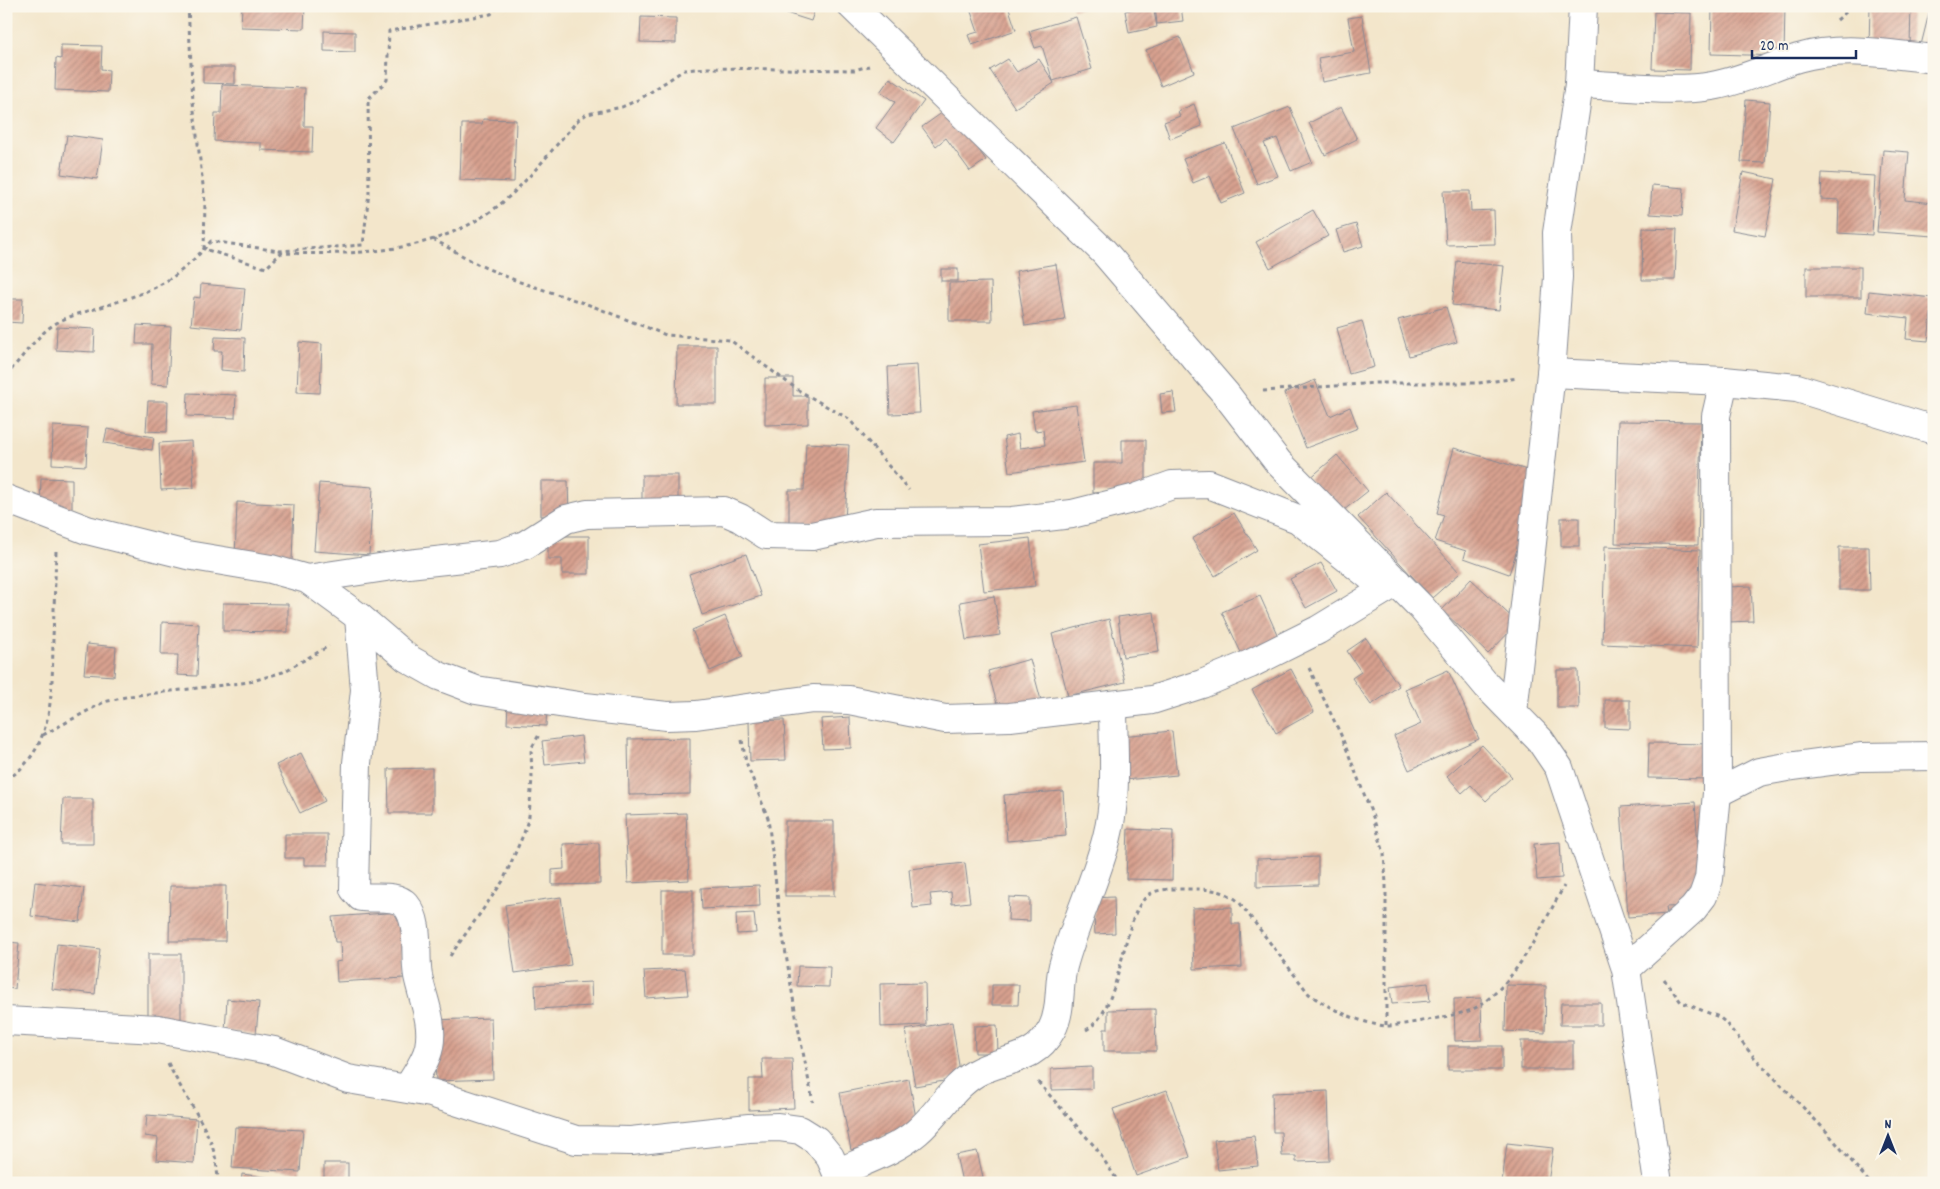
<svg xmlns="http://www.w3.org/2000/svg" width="1940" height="1189" viewBox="0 0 1940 1189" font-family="Dekko,sans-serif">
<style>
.building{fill:url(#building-hatch)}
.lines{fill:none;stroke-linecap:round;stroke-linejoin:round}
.minor-casing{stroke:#878a94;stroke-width:30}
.path{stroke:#878a94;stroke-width:3;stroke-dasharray:4 4;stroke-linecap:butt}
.minor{stroke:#fff;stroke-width:28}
</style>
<defs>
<pattern id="building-hatch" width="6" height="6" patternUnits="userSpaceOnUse" patternTransform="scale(1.25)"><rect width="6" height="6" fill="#d8a18f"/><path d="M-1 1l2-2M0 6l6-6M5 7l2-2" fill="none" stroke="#ae8478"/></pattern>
</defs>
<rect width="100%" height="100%" fill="#fbf7ec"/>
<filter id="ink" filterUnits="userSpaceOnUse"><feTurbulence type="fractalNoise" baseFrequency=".02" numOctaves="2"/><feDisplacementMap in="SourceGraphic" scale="10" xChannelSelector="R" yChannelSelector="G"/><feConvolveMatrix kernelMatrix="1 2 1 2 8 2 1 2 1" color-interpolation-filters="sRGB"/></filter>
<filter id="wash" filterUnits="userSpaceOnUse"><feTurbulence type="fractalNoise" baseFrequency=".0096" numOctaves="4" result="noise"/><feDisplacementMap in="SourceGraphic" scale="20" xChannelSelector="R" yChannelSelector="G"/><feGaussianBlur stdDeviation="1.12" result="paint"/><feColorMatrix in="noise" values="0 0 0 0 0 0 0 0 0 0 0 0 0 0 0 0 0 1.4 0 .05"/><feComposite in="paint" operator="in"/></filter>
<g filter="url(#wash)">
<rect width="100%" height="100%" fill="#f3e6cb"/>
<g id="blocks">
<g class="building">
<polygon points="242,6 305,6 304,29 241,27"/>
<polygon points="789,6 816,6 811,21 786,13"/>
<polygon points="969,6 1008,6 1016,30 972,45 968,35 978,32"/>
<polygon points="1072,6 1084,6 1084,7 1074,10"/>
<polygon points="1147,6 1153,6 1157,27 1129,33 1125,11"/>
<polygon points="1155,6 1181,6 1183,21 1157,24"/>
<polygon points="1712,6 1785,6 1784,56 1711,54"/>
<polygon points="1870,6 1911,6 1910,46 1869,46"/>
<polygon points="1654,12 1691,13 1690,70 1652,69"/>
<polygon points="1929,13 1934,14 1934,48 1921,45"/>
<polygon points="1362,16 1371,73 1322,82 1318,58 1354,52 1348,18"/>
<polygon points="641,17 676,18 676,43 640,42"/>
<polygon points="1076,17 1092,69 1053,81 1042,46 1035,48 1029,31"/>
<polygon points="324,31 355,32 355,52 324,51"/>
<polygon points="1180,37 1194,72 1161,86 1146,50"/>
<polygon points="61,45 102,46 101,69 109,70 108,92 55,90 56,58 61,59"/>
<polygon points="1008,59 1017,72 1039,59 1054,83 1015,108 990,70"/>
<polygon points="203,67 235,67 235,84 203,83"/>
<polygon points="890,78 924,101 894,142 876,128 895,102 880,92"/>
<polygon points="222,85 305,88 304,126 313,126 312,152 261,150 261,143 214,141 215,113 221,113"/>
<polygon points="1746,100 1770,102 1765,163 1741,162"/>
<polygon points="1194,104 1202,126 1170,139 1164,122 1180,116 1178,111"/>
<polygon points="1290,107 1312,162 1291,171 1277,138 1264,143 1278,176 1257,184 1234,129"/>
<polygon points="1341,107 1357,139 1325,155 1309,123"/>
<polygon points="946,110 960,124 986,160 970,171 946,138 936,146 922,127"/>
<polygon points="483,119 516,120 514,182 460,180 462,124 482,124"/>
<polygon points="67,135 103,140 97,179 61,174"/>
<polygon points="1225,143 1245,193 1221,203 1210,176 1193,183 1183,159"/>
<polygon points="1883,150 1909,152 1905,200 1934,203 1934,236 1877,232"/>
<polygon points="1743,172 1776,179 1765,236 1732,230"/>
<polygon points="1822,173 1875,176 1872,235 1838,233 1839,200 1821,199"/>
<polygon points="1652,185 1684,188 1682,216 1650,214"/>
<polygon points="1443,191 1470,191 1471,211 1494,210 1495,244 1446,245"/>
<polygon points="1313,210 1328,236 1270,268 1256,242"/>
<polygon points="1356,224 1363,246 1343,252 1336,230"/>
<polygon points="1643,228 1677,229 1675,280 1642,280"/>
<polygon points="1457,261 1504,266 1499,310 1452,305"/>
<polygon points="1056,264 1065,320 1025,326 1016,271"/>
<rect x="1806" y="267" width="55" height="30"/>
<rect x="941" y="269" width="17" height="12"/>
<polygon points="991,282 992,321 949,321 949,283"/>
<polygon points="201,284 245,288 241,330 191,325 194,297 200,298"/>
<polygon points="1869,291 1933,298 1928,341 1906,339 1908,318 1867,313"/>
<polygon points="6,299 23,299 22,323 6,322"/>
<polygon points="1446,307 1457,342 1409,356 1398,320"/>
<polygon points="1362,321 1374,367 1349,374 1337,328"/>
<polygon points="137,325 171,327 168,385 151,384 152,344 136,344"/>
<polygon points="57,327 95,329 94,352 56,350"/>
<polygon points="215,337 245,338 244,372 221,370 222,351 214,351"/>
<polygon points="299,342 322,344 320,393 297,392"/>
<polygon points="677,346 717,346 717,404 676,404"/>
<polygon points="917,365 920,413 890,414 888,367"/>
<polygon points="765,378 793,378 793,396 808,396 808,424 765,425"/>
<polygon points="1315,380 1330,416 1350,407 1358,428 1306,448 1284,393"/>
<polygon points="1173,392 1176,412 1162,413 1160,394"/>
<polygon points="188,393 236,395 235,418 187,416"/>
<polygon points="148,401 168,401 167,432 146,431"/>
<polygon points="1076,405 1084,462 1009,472 1004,437 1018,434 1020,448 1045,445 1043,430 1035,431 1032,411"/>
<polygon points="1618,421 1701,422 1698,545 1615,543"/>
<polygon points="53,426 88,428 86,466 52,464"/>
<polygon points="107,429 154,437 152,450 104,443"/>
<polygon points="1122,440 1146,440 1146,493 1093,493 1093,463 1122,463"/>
<polygon points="191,441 194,488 161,490 159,443"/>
<polygon points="806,443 849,445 845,522 789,523 789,490 804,490"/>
<polygon points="1454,448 1537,473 1520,541 1509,574 1464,558 1466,551 1435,541 1444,515 1437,513"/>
<polygon points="1337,455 1368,491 1339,514 1309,479"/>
<rect x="642" y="475" width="36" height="30"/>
<polygon points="41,478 72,479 72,508 40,507"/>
<polygon points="541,481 568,481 569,516 541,516"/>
<polygon points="319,483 373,487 369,555 314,551"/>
<polygon points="1386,492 1460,573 1432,598 1358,517"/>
<polygon points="237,502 294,505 292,561 235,559"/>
<polygon points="1234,513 1257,550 1215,576 1192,539"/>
<rect x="1561" y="518" width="18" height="28"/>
<polygon points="548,536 589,536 589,574 562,574 562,559 548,559"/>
<polygon points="1030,538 1035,586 984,591 978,544"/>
<polygon points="1605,546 1700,550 1697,648 1602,644"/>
<polygon points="1839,547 1869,547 1870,590 1839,590"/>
<polygon points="746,554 761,596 702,615 689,574"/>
<polygon points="1321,563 1337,591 1306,608 1290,579"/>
<polygon points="1471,579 1518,623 1488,654 1442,610"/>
<polygon points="1751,586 1753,621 1728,622 1727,587"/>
<polygon points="994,596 1000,635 966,640 960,602"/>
<polygon points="1260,596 1281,643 1244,659 1222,612"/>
<polygon points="223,603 288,604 288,632 223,631"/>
<polygon points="1154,612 1159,652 1123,657 1118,617"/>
<polygon points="725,616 743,657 710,671 692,630"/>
<polygon points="1109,619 1125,682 1068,696 1052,634"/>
<polygon points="162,622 199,624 197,676 177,675 178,655 161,655"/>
<polygon points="1366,638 1399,686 1371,705 1352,678 1361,672 1347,651"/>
<polygon points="87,644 116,647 114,676 84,674"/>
<polygon points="1030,659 1042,704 1000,715 988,671"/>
<polygon points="1291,669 1314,712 1276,733 1252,690"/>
<polygon points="1448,670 1479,739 1409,770 1394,736 1421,724 1405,689"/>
<polygon points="1557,670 1578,670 1579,708 1557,708"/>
<polygon points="1605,700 1630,700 1630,729 1605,728"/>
<polygon points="508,702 547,703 546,726 507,724"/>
<polygon points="850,717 851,748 823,749 821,719"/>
<polygon points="784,720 786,760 750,761 749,721"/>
<polygon points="1172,731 1177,775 1125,780 1121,736"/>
<polygon points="581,736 584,761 545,765 542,741"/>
<polygon points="690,738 690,794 629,795 628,739"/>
<polygon points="1649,743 1713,744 1713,779 1648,778"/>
<polygon points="1482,745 1512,777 1486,801 1471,785 1462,793 1447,776"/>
<polygon points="301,753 325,801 300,813 276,765"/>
<polygon points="432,768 432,813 389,813 388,769"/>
<polygon points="1063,791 1066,836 1007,841 1004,795"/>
<polygon points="63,799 93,799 93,844 61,844"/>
<polygon points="1695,802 1701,894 1687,906 1666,907 1667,914 1628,917 1621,807"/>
<polygon points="686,813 689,880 628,883 625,815"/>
<rect x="785" y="821" width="49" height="75"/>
<polygon points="1128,829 1173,831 1172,880 1126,879"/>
<polygon points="285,834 327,834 328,865 304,865 304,858 285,858"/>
<polygon points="1560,842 1562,878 1537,880 1534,844"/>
<polygon points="599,843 600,884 552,885 552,870 564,869 563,844"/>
<polygon points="1318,857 1318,885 1257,887 1257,859"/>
<polygon points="965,863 970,902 952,904 951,892 930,894 932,906 913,908 909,869"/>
<polygon points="35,882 84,888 80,922 31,916"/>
<polygon points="759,885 760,906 702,909 701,888"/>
<polygon points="170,886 226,886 225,941 169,941"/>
<rect x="662" y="890" width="31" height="65"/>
<polygon points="561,897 571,965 515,973 505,905"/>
<polygon points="1009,897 1030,898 1030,921 1008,920"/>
<polygon points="1114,897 1115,933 1095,934 1093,898"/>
<polygon points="1232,907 1232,924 1240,924 1242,967 1194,969 1192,908"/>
<polygon points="400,912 404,978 337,982 336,962 341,961 340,942 335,942 332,917"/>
<polygon points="754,913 756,933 737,934 736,914"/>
<polygon points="6,942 19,943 15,989 6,988"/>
<polygon points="57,944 100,949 95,994 52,989"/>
<rect x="148" y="954" width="33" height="69"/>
<polygon points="798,966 830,967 829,987 797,986"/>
<polygon points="685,969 688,995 646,998 644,971"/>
<polygon points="591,982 592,1006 536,1009 535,985"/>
<polygon points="925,983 926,1025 881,1027 880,984"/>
<polygon points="1428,983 1430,1001 1392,1004 1390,987"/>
<polygon points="992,985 1019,985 1018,1005 992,1005"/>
<polygon points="1506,985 1546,986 1545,1033 1505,1031"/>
<polygon points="1481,998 1482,1040 1455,1041 1454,999"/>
<polygon points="227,999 259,1002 256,1034 225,1031"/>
<polygon points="1561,1003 1601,1003 1601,1025 1560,1025"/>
<polygon points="1155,1009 1156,1051 1104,1051 1104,1029 1108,1029 1108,1010"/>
<polygon points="491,1018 493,1079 436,1081 433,1020"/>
<polygon points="952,1022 961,1078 915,1086 905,1030"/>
<polygon points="997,1025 998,1053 975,1053 974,1026"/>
<rect x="1521" y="1041" width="52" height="28"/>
<rect x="1448" y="1046" width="54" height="24"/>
<polygon points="762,1059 792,1059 794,1108 749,1110 749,1079 763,1079"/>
<polygon points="1092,1067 1092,1089 1051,1090 1051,1069"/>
<polygon points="909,1079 918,1129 882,1136 884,1143 851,1150 840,1093"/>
<polygon points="1167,1090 1190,1157 1136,1176 1113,1109"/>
<polygon points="1328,1091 1330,1161 1296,1162 1296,1156 1282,1156 1281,1132 1273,1132 1272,1093"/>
<polygon points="147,1115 197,1119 194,1163 156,1160 158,1138 145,1136"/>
<polygon points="235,1127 303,1130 300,1172 232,1168"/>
<polygon points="1254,1136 1258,1166 1218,1170 1214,1140"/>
<polygon points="1507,1143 1553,1148 1548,1183 1502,1183"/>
<polygon points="977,1151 983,1177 962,1182 956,1155"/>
<rect x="324" y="1163" width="24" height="20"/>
<polygon points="242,1174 272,1178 271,1183 241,1183"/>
</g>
</g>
</g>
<g filter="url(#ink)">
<use href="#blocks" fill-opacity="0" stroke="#878a94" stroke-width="1"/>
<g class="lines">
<g class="minor-casing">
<g id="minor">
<polyline points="852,6 1104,252 1225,393 1278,462 1422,608 1487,686 1540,740 1559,768 1626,969 1658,1183"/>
<path d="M1579,84C1619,85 1672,93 1712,86C1742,81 1769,67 1798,58C1841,45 1891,54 1934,59"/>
<polyline points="1551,373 1724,381 1797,388 1934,430"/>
<polyline points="6,499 87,530 187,555 271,569 307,579 359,617 407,658 439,676 476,690 585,707 667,716 696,715 813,699 849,700 945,719 1010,717 1152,700 1202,684 1250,664 1318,630 1397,582"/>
<polyline points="307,579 399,565 500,554 525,545 566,519 587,514 724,511 740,518 766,535 812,536 876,522 1012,521 1072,514 1136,498 1172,485 1209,484 1298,519 1377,582"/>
<path d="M359,617L365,690L357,763L354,889L361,897C375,899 396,894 406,905C421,923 414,955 418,976C423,1000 434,1022 429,1047C426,1062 415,1075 408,1088"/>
<polyline points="1513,712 1551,373 1558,277 1557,233 1579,84 1583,6"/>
<polyline points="1717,793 1759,772 1787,767 1861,757 1934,756"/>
<polyline points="1626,969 1693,909 1703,896 1709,879 1717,793 1716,416 1724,381"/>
<polyline points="6,1021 158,1029 274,1051 348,1079 431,1093 576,1140 631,1141 749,1128 778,1127 800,1130 816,1140 830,1157 837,1173 838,1183"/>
<path d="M837,1173C863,1161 895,1151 917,1132C938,1114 952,1087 976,1073C1004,1057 1034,1063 1052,1029C1062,1010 1058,986 1063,966C1075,922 1096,881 1107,837C1118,795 1113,748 1113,705"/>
</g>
</g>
<g class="path">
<path d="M188,6L193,102L205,202L204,249L266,268L281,253C359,255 440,254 503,202C531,178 554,147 578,120L587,114L622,107L640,99L684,70L708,68L854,70L869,66"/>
<polyline points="1837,20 1853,6"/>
<polyline points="433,239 479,265 517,281 587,304 666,335 730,340 798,390 849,419 909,490"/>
<path d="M6,376C20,360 33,341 49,328C63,317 82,313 98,308C151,291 173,285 211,241L279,251L363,245L369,192L368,99L387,80L389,31L491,14L498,6"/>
<polyline points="1263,391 1376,383 1478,383 1518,378"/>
<polyline points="1309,668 1341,735 1373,817 1384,853 1386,884 1386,1026"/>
<polyline points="43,735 104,702 130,696 249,682 283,672 329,646"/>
<polyline points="742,740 746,762 768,818 780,918 797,1022 813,1102"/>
<path d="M6,780C55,750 52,690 53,639C54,610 55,581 56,551"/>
<polyline points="450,956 503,881 524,833 529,816 532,778 531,749 540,733"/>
<polyline points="1664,979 1681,1002 1719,1017 1725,1022 1753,1056 1826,1131 1870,1183"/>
<path d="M1086,1030C1127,1007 1119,905 1154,892C1164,888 1178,889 1188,889C1208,889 1224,889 1239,902L1309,994C1328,1008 1362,1024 1386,1026C1399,1026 1451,1016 1465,1012C1476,1009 1485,1002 1494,994C1523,968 1545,920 1564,886"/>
<path d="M168,1063C182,1093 208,1126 215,1156C217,1164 217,1174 219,1183"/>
<polyline points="1038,1082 1096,1148 1119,1183"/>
</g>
<use href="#minor" class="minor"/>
</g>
</g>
<rect width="1940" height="1189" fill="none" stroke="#fbf7ec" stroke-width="25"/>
<g transform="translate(1888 1136)" stroke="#fbf7ec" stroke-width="4" paint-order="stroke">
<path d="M0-4L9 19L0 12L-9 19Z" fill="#1b2f5e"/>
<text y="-8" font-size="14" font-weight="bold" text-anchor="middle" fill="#1b2f5e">N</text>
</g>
<path d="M1752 50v8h104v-8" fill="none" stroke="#1b2f5e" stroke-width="2.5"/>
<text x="1760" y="50" font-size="15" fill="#1b2f5e" stroke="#fbf7ec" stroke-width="4" paint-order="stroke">20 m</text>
</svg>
